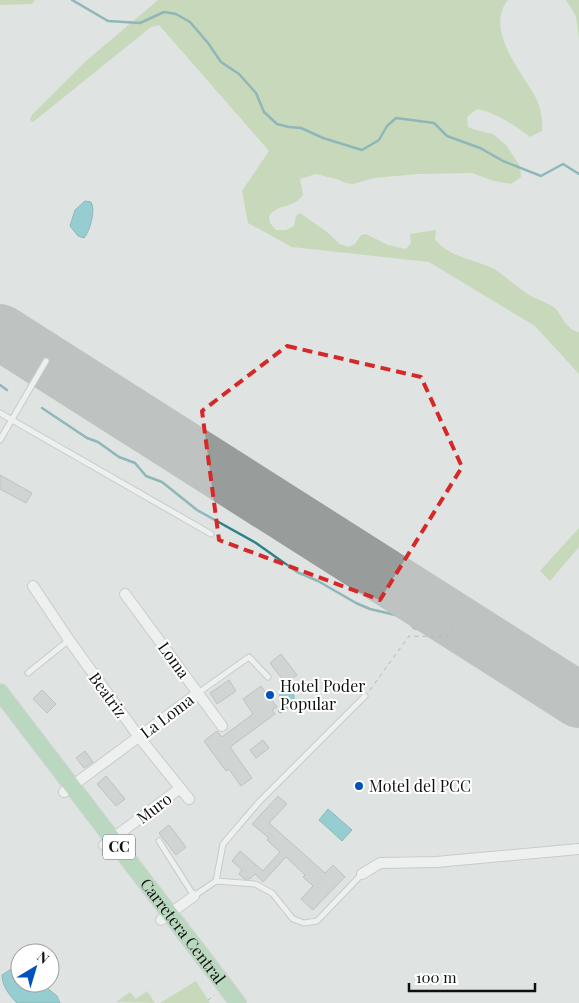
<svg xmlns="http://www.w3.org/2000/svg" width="579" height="1003" viewBox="0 0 579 1003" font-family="'Playfair Display',serif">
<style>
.green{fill:#aec98d}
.water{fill:#3eb1bb;stroke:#308187}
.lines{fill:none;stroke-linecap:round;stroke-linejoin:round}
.stream{stroke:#308187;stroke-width:2.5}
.runway{stroke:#989c9a;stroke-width:56}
.building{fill:#bfc4c3;stroke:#969b9a}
.lane-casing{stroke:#acb0ae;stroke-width:7}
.street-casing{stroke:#acb0ae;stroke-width:12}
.primary-casing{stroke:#c1c1c1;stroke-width:18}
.path{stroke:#868988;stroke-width:1;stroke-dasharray:4 4;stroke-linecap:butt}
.lane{stroke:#fff;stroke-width:5}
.street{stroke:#fff;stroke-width:10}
.primary{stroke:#8fcb98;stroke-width:16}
.marked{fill:none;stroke:#d62828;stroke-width:4;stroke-dasharray:10 6;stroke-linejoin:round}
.poi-dot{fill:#0351bb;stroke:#fff;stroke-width:2}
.labels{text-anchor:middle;stroke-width:4;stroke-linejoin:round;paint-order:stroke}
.shield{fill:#fff;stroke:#575857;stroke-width:1}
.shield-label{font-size:15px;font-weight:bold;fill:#0f100f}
.street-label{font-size:16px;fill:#0f100f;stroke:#fff}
.poi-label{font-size:16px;fill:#0f100f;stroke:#fff;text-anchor:start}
</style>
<rect width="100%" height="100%" fill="#dfe4e2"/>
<g class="green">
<polygon points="0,0 35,0 32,4 0,5"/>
<path d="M158,0H508C484,29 522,72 536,98C541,108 543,120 542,131L530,137C514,125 497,113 477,109L467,117L468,127L476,130L493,134L506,145L520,166L521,177L511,184L494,181L472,173L418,174L374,178L353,184L346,183L336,179L316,174L300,179L303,195C292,210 280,202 269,216L270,223L276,230H286L294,226L296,216L300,213L327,232L340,244L348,247L355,244L361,235L366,234L388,245L406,249L411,243L410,234L436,230L435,239C448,257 473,259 492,268C505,275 516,287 529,295C536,299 543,301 550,305C563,311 563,329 579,332V374L535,326L429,262L292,247L248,223L242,191L269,151L159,25L151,27L33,122L30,120L32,115L86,61Z"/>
<polygon points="566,0 579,0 579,39 576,16"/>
<polygon points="579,528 579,547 550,581 540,571"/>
<polygon points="196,981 210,1003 160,1003 191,984"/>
<polygon points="147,991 155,1003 116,1002 130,992 136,999"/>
</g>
<g class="water">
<path d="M85,201L91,202C96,210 90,231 84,238L78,236L70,226L75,210Z"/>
<polygon points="283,691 294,695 294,699 292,700 292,706 280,713 278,711 284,704 279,698 280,694"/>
<polygon points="328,809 352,830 342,841 319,820"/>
<path d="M13,968H20V983H41L57,996L60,1003H17C10,996 2,986 2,975Z"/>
</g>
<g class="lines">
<g class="stream">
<polyline points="72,0 108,21 140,23 164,12 176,14 190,22 208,43 221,62 239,74 256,93 264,112 277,124 289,127 301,128 323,138 362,150 379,140 387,126 396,118 434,123 447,136 480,148 503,161 541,176 563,164 579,174"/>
<polyline points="0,385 7,390"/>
<polyline points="42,408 87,438 98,442 119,457 135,463 146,476 162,482 197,510 256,543 297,572 318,581 356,603 370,609 404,617 414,628 430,632"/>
</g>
<polyline class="runway" points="0,332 579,700"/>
</g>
<g class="building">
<polygon points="0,475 32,493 26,503 0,489"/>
<polygon points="281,654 297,675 286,684 270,663"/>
<polygon points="229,680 236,691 217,704 210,693"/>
<polygon points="261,686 277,707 272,710 275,714 230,747 252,778 241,786 229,769 226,771 204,741 217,731 222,737 253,714 243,699"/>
<polygon points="42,690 56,704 47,713 33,699"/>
<polygon points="263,740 269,748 256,758 250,750"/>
<polygon points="85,751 93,762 84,768 76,758"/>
<polygon points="106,776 125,799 116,806 97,784"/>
<polygon points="278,796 287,804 269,823 325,873 333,865 345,877 313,910 301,899 313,886 303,877 305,875 286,857 263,882 255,874 250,879 244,879 239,874 242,870 232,861 240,851 263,871 280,852 267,840 269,838 252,824"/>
<polygon points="169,825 186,847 176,855 159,833"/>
</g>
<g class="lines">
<g class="lane-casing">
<g id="lane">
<polyline points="0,413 211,534"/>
<polyline points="0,440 46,361"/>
<polyline points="28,673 69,640"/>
<polyline points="198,693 249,657 268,677"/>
<polyline points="159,841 194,896 216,881 255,884 272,893 293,919 304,923 317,921 362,874"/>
<polyline points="216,881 223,844 259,802 365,696"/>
</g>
</g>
<g class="street-casing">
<g id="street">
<polyline points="33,586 69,640 139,737 189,799"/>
<polyline points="125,594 222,726"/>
<polyline points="64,792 198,693"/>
<polyline points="104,845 179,789"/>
<polyline points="362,874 380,863 436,862 579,849"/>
<polyline points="161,920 194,896"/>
</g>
</g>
<g class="primary-casing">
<g id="primary">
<path id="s1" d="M0,692L238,1003"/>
</g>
</g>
<g class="path">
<polyline points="370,690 409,636 447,637 457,623"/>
<polyline points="208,1000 215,995"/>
</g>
<use href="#lane" class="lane"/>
<use href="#street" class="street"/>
<use href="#primary" class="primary"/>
</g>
<path d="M0 0H579V1003H0ZM287,346L421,377L462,467L380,600L219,540L202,411Z" fill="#dfe4e2" fill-opacity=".55" fill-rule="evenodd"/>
<path class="marked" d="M287,346L421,377L462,467L380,600L219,540L202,411Z"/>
<g class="poi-dot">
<circle cx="270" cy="695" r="5"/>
<circle cx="359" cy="786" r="5"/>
</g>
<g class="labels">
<rect class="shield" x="103" y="834.5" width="32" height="25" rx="4"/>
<g class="shield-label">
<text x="119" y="852">CC</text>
</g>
<g class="street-label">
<text transform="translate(174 660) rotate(54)" y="6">Loma</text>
<text transform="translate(108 695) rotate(54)" y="6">Beatriz</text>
<text transform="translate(167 716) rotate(-37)" y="6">La Loma</text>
<text transform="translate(154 808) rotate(-37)" y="6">Muro</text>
<text dy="6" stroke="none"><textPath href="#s1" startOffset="301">Carretera Central</textPath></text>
</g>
<g class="poi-label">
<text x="280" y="692">Hotel Poder<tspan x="280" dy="18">Popular</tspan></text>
<text x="369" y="792">Motel del PCC</text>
</g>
</g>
<g transform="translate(35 968) rotate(38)"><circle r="24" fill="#ffffff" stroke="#9f9f9f"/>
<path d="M0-4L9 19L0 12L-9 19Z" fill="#0351bb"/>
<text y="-8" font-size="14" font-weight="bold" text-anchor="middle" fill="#0f100f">N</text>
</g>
<path d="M409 983v8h126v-8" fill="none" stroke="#0f100f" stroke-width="2.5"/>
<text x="416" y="983" font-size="15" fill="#0f100f" stroke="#ffffff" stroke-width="4" paint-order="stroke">100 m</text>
</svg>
